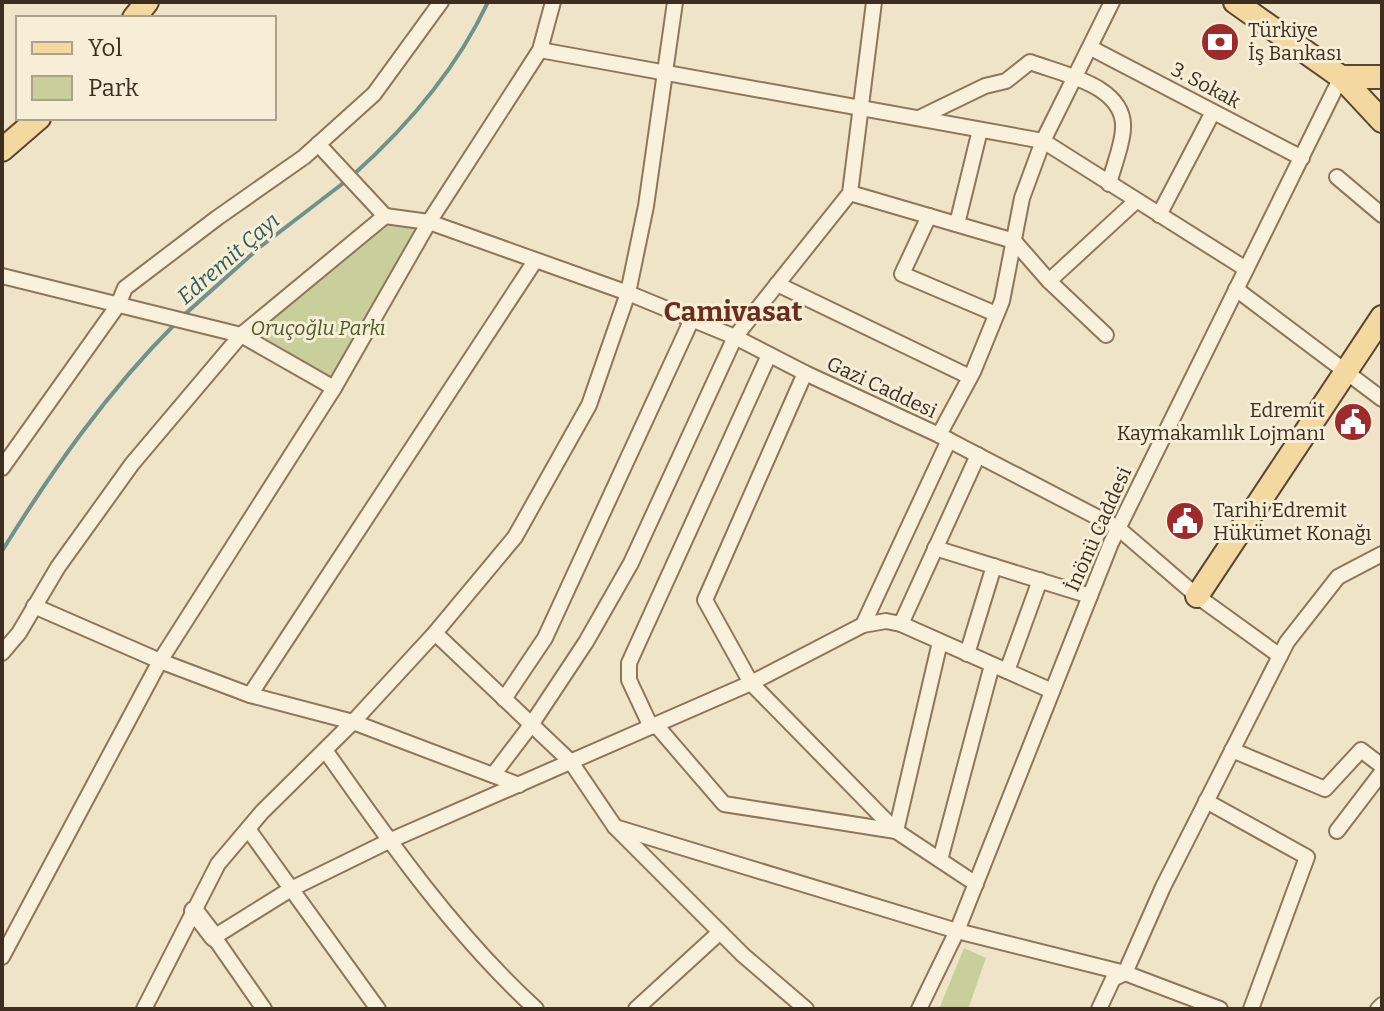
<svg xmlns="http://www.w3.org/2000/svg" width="1384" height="1011" viewBox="0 0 1384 1011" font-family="Bitter,serif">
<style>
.green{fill:#c9cf9b}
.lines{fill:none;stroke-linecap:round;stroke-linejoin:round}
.stream{stroke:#6f938a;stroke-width:4}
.minor-casing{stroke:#8d765c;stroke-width:18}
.tertiary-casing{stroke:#8d765c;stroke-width:22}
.primary-casing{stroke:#5b4430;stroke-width:26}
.minor{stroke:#faf1dc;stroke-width:14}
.tertiary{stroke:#faf1dc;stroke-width:18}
.primary{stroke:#f3d9a0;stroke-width:22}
.labels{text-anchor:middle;stroke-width:6;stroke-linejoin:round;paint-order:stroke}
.poi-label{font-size:20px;fill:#3d2e20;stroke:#f7eed8;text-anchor:start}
.street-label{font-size:20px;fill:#3d2e20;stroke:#f7eed8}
.park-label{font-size:20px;font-style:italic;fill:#4d5a26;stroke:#f7eed8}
.water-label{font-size:22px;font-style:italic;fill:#2f5d5a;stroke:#f7eed8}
.district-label{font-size:28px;font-weight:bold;fill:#6b2e1e;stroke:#f7eed8}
</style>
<rect width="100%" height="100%" fill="#f0e4c8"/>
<g class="green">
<polygon points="385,216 429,222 334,388 242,335"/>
<polygon points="964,948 986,958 968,1009 939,1009"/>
</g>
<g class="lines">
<g class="stream">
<path d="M353,175C409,125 456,70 488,2"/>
<polyline points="184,315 260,247 346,181"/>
<path d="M2,551C53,469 107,392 175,324"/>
</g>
<g class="minor-casing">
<g id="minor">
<polyline points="1091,48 1302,158"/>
<polyline points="540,50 1043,141 1246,269"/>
<path d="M921,117L985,86L1006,81L1030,62C1061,74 1126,85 1123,129C1122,147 1113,167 1109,184"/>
<polyline points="318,144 385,216"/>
<polyline points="1337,177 1382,215"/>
<polyline points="850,193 1014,241 1049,281 1106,335"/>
<polyline points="1159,215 1213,112"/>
<polyline points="929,216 902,274 996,314"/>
<polyline points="957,224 980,130"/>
<polyline points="2,276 241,335 334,388"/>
<polyline points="1049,281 1136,201"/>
<polyline points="777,284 970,377"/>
<polyline points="1236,289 1382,399"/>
<polyline points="805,373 705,600 751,683 896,831 976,884"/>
<polyline points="939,435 973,372 1002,301 1022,198 1043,141 1112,2"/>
<polyline points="2,468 118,305 125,288 217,218 304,157 374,94 441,2"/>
<polyline points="935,548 1090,596"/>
<polyline points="34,606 160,661 250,695 353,722 519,785"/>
<polyline points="901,624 978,455"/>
<polyline points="863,625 949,440"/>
<polyline points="435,633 571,762 615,827 743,955 806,1009"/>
<polyline points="2,653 19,633 58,567 132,464 241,335 385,216 429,222 628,293 735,337 805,373 939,435 1118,528 1197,596 1280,656"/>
<polyline points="967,654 994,566"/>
<polyline points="1007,671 1040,580"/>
<polyline points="250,695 535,261"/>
<polyline points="504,699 545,638 692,319"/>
<polyline points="656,725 724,804 896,831 940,642"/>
<polyline points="651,727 629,680 629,663 769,355"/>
<path d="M325,750C389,841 454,934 536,1009"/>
<polyline points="1232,750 1325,789 1361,750 1382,766"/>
<polyline points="493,775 531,725 586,642 631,563 735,337 850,193 874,2"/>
<polyline points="1206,801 1307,857 1251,1009"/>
<polyline points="615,827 957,931 1125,973 1220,1009"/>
<polyline points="248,829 378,1009"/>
<polyline points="1337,831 1382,772"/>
<polyline points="940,860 992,665"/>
<polyline points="2,957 160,661 334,388 429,222 540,50 553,2"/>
<polyline points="144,1009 218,864 262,812 353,722 435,633 515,537 589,405 628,293 646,206 675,2"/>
<polyline points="264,1009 214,937 291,889 389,841 751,683 863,625 886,621 901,624 1052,691"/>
<polyline points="636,1009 720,932"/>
<polyline points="919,1009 957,931 1111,543 1341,77"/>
<polyline points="1099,1009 1113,979 1125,973 1163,887 1287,642 1338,577 1382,554"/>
<polyline points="1378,1009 1382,1005"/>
</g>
</g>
<g class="tertiary-casing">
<polyline id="tertiary" points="194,911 214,937"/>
</g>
<g class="primary-casing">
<g id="primary">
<polyline points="1235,2 1341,77 1382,121"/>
<polyline points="134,18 147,2"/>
<polyline points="1341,77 1382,77"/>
<polyline points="2,150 39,118"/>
<polyline points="1197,596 1382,317"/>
</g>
</g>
<use href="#minor" class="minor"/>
<use href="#tertiary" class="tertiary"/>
<use href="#primary" class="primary"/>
</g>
<defs>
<g id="bank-disc" transform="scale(2)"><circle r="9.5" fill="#9e2a2b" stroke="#f7eed8"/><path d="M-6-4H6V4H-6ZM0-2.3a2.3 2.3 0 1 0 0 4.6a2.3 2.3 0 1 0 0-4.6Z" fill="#fff"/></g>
<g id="civic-disc" transform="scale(2)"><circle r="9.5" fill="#9e2a2b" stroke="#f7eed8"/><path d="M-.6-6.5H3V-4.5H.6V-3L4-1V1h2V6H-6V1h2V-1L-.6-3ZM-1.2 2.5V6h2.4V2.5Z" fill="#fff"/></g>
</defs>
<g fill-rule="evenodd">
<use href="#bank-disc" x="1220" y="42"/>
<use href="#civic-disc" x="1353" y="422"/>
<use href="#civic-disc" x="1185" y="521"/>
</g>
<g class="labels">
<g class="poi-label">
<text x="1248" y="37">Türkiye<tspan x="1248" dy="23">İş Bankası</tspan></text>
<text x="1325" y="417" text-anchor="end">Edremit<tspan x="1325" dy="23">Kaymakamlık Lojmanı</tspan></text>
<text x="1213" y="517">Tarihi Edremit<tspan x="1213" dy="23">Hükümet Konağı</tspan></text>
</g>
<g class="street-label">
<text transform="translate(1206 85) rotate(28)" y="7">3. Sokak</text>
<text transform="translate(882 387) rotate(25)" y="7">Gazi Caddesi</text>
<text transform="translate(1098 529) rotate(-66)" y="7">İnönü Caddesi</text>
</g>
<g class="park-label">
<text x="318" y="335">Oruçoğlu Parkı</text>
</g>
<g class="water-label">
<text transform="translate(228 258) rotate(-41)" y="8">Edremit Çayı</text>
</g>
<g class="district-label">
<text x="733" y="321">Camivasat</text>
</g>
</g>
<rect width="1384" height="1011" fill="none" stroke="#3d2e20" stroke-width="8"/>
<rect x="16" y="16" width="260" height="104" fill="#f7eed8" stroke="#ada18e" stroke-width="2"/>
<rect x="32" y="42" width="40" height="12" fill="#f3d9a0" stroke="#ada18e" stroke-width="2"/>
<text x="88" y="56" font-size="24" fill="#3d2e20">Yol</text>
<rect x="32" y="76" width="40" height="24" fill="#c9cf9b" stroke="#ada18e" stroke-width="2"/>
<text x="88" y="96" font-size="24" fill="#3d2e20">Park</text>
</svg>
